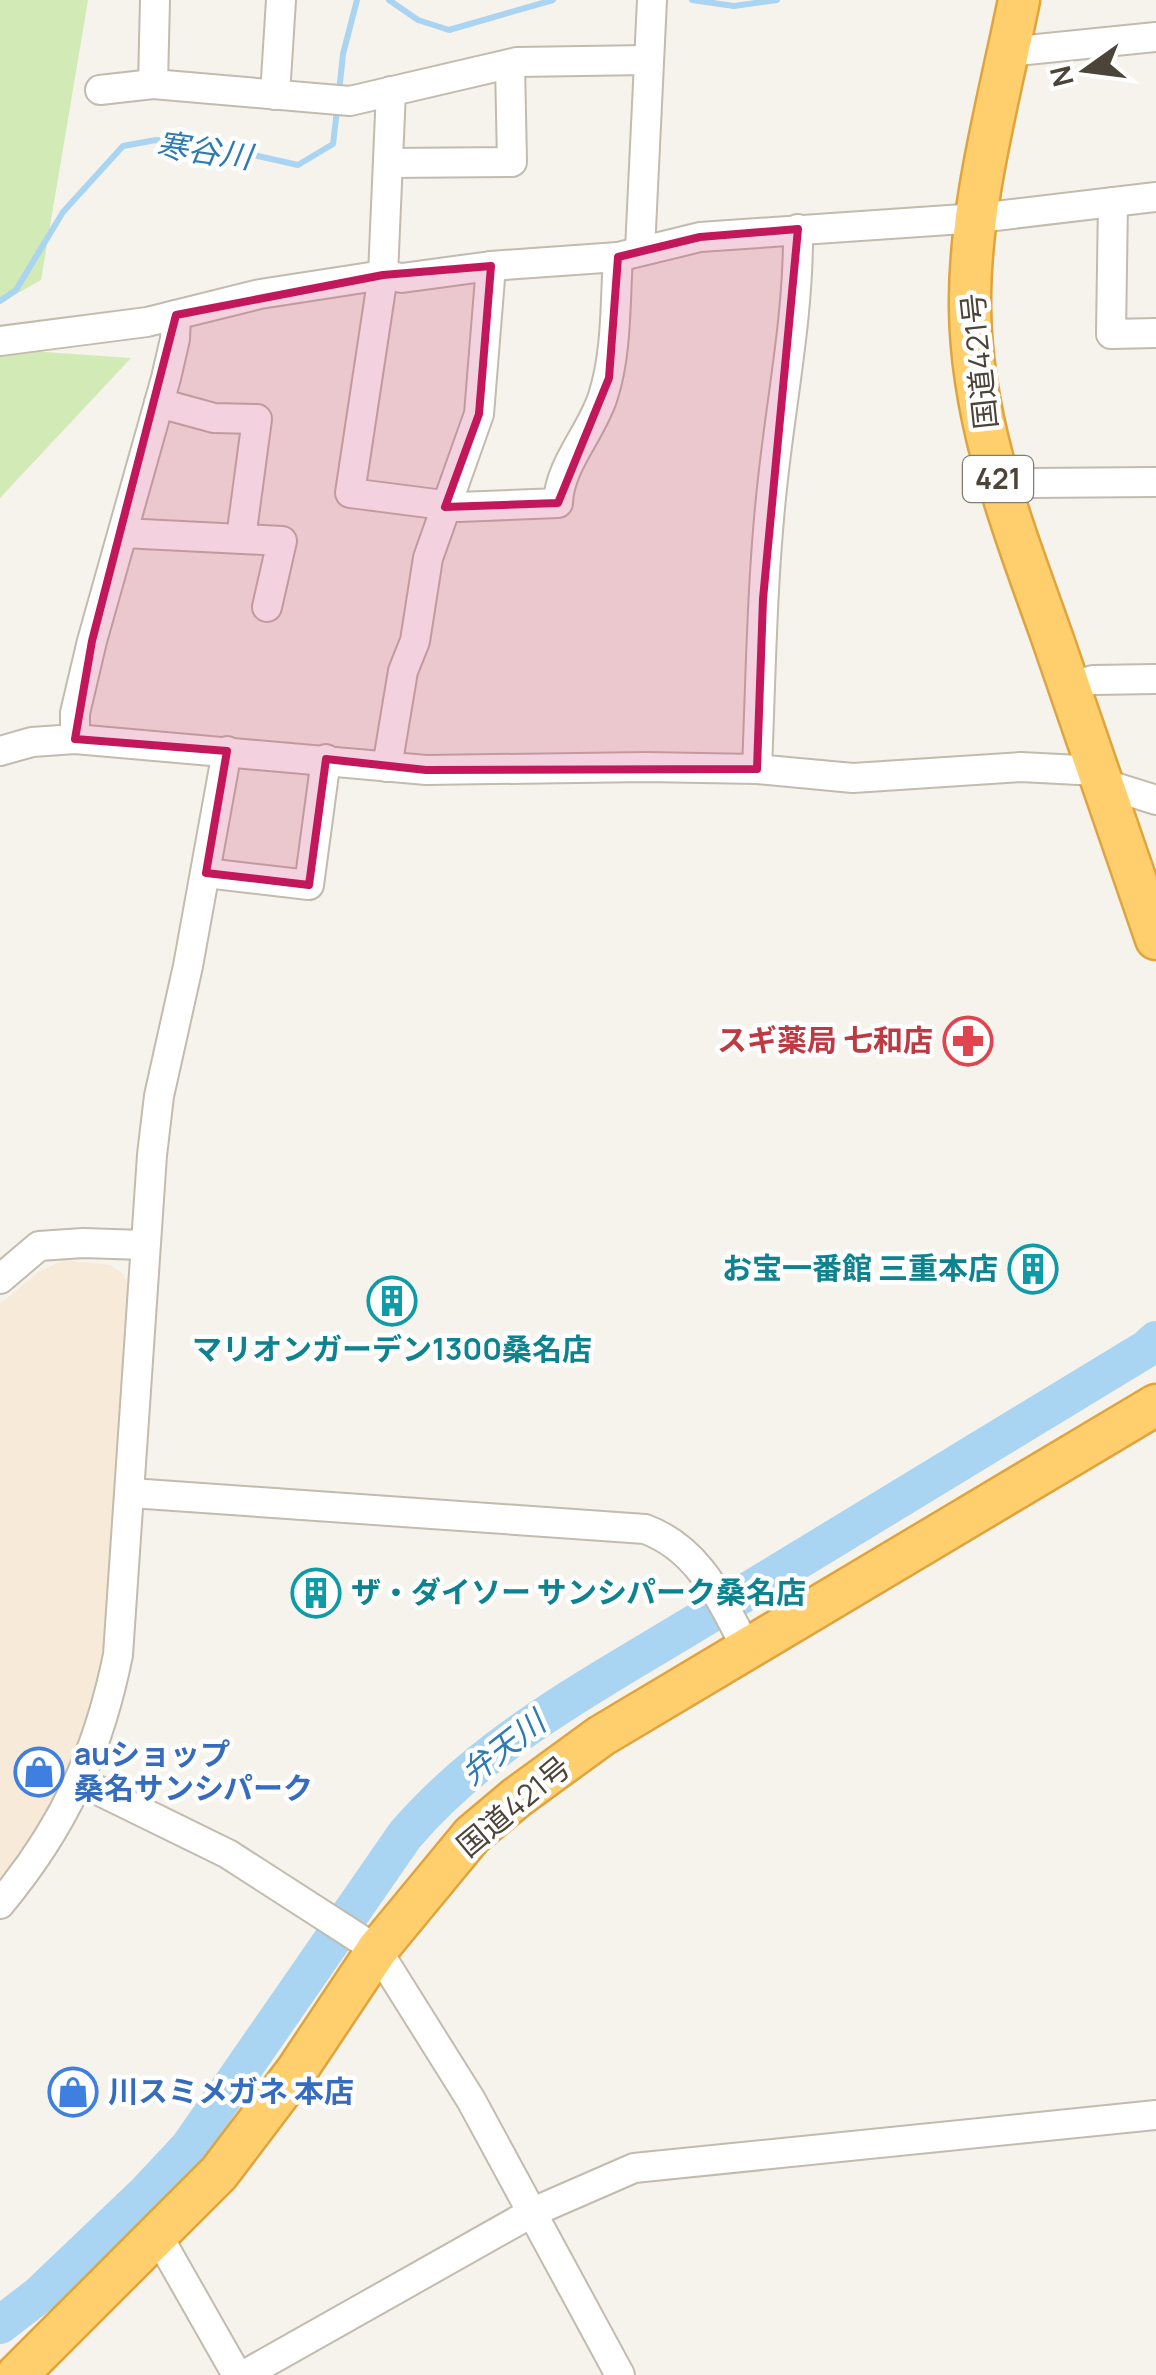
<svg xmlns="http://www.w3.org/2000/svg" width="1156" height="2375" viewBox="0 0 1156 2375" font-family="Manrope,'Noto Sans JP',sans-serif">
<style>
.commercial{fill:#f7ead8}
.green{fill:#d2eab5}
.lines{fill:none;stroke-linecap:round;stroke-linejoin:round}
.stream{stroke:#a9d4f2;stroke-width:6}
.river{stroke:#a9d4f2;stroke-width:38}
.minor-casing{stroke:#c2bbae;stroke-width:32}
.highway-casing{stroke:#e0a43c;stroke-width:45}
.minor{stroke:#fff;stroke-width:28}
.highway{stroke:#ffcf6e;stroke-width:40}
.marked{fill:#c2185b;fill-opacity:0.2;stroke:#c2185b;stroke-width:8;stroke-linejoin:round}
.labels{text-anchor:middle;stroke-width:9;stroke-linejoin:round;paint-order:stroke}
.shield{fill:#fff;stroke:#817c74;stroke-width:2.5}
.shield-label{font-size:28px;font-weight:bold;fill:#4b4439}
.street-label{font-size:30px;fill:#4b4439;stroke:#fff}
.health-label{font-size:30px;font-weight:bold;fill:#be3a42;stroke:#fff;text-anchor:end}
.culture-label{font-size:30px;font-weight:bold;fill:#0d838f;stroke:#fff;text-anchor:end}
.shop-label{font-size:30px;font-weight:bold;fill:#366cbe;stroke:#fff;text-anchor:start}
.water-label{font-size:32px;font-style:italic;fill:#2e7ab2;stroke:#fff}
</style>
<rect width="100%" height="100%" fill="#f6f3ec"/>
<polygon class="commercial" points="64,1260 110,1265 123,1274 131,1291 103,1669 71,1782 0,1892 0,1304 40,1271"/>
<g class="green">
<polygon points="0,0 88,0 41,280 0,303"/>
<polygon points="0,349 131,358 0,498"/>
</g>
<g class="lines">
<g class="stream">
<polyline points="389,0 418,20 449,30 553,0"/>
<polyline points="692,0 734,6 777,0"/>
<polyline points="339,92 343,54 357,0"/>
<polyline points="0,301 16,290 63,212 123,146 156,140 218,147 298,165 333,144 337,110"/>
</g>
<path class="river" d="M0,2325L39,2295L146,2193L189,2147L405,1835C484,1743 590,1687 692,1625C843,1533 994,1441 1146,1349L1156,1340"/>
<g class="minor-casing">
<g id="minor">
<polyline points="1008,52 1156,37"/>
<polyline points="153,84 155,0"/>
<polyline points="100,90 153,84 350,101 517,62 648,60"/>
<path d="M391,91L383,275L350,493L459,507L558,503C559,465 592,432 603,396C617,353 615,302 618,257"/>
<polyline points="275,95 281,0"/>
<polyline points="389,163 512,162 510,65"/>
<polyline points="1113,202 1111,334 1156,333"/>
<polyline points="640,250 652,0"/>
<polyline points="0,341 147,322 260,294 383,275 402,278 491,266 618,257 700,237 978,218 1156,197"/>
<polyline points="159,403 214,418 257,419 241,538"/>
<polyline points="1001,491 1031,483 1156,482"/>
<polyline points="123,533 282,541 267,607"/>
<polyline points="1069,686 1093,680 1156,679"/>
<polyline points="75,739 75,713 92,641 166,378 175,339 176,315"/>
<polyline points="0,751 32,742 75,739 426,770 646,767 757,769 853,778 1021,767 1098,771"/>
<polyline points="387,767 403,671 415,641 428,558 479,414 491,266"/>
<path d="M757,769C761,672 762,575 773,479C782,396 799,313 798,229"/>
<polyline points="1102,783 1156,800"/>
<polyline points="206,873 309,885 326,759"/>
<polyline points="0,1279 39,1246 83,1243 144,1245"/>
<path d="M131,1493L645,1529C700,1549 721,1601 747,1649"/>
<polyline points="81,1782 228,1854 377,1950 471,2100 620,2375"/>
<path d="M0,1904C64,1827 98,1753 118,1655L152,1155L159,1096L188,966L227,751"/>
<polyline points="158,2236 237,2375"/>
<polyline points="244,2375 533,2212 634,2168 1156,2115"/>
</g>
</g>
<g class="highway-casing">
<g id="highway">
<path d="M1019,0C999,100 969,205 970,307C971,423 1014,530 1052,637C1087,738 1121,838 1156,939"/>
<polyline points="17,2375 219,2173 297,2070 377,1950 472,1835 516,1798 601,1736 1156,1405"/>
</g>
</g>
<use href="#minor" class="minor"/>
<use href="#highway" class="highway"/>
</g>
<path class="marked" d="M798,229L763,599L757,769L426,770L326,759L309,885L206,873L227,751L75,739L92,641L176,315L383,275L491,266L479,414L445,507L558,503L609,378L618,257L700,237Z"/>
<defs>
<g id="pharmacy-ring" transform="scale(2.5)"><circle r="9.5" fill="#fff" stroke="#e0444e" stroke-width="1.5"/><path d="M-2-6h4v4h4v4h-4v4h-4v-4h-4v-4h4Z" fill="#e0444e"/></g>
<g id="building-ring" transform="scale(2.5)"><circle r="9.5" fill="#fff" stroke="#0f9aa8" stroke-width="1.5"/><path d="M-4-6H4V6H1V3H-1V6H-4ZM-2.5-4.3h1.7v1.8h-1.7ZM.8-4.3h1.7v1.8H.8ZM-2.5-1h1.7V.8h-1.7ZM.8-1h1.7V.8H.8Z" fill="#0f9aa8"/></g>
<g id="shop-ring" transform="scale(2.5)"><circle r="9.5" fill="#fff" stroke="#3f7fe0" stroke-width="1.5"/><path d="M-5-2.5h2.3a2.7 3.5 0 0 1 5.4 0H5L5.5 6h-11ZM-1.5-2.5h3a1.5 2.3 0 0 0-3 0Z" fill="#3f7fe0"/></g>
</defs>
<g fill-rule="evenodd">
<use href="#pharmacy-ring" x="968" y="1041"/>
<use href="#building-ring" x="1033" y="1269"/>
<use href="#building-ring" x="392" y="1301"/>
<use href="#building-ring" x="316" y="1593"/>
<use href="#shop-ring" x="39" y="1772"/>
<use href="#shop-ring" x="73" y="2092"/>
</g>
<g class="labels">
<rect class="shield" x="963" y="456" width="70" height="46" rx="8"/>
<g class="shield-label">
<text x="998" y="489">421</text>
</g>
<g class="street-label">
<text transform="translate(980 361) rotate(-96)" y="10">国道421号</text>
<text transform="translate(514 1807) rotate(-40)" y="10">国道421号</text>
</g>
<g class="health-label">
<text x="933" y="1051">スギ薬局 七和店</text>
</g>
<g class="culture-label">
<text x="998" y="1279">お宝一番館 三重本店</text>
<text x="392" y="1360" text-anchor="middle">マリオンガーデン1300桑名店</text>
<text x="351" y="1603" text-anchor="start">ザ・ダイソー サンシパーク桑名店</text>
</g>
<g class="shop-label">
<text x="74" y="1765">auショップ<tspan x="74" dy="34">桑名サンシパーク</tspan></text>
<text x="108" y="2102">川スミメガネ 本店</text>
</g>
<g class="water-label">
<text transform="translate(204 151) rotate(8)" y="11">寒谷川</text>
<text transform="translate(503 1748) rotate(-38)" y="11">弁天川</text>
</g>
</g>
<g transform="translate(1086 70) rotate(256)" stroke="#ffffff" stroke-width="8" paint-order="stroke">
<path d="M0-8L18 38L0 25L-18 38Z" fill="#4b4439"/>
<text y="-15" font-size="28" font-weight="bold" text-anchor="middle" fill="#4b4439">N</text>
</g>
</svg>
